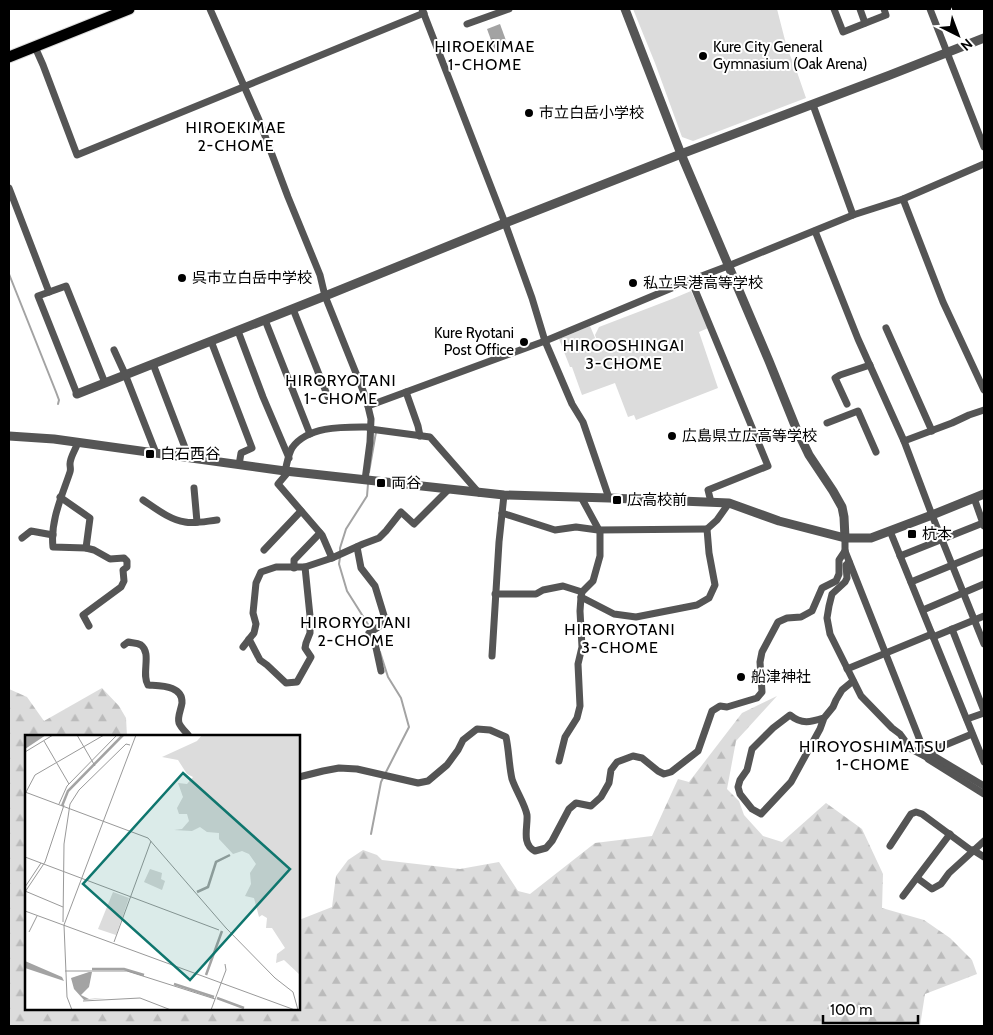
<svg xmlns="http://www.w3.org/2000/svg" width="993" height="1035" viewBox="0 0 993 1035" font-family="Cabin,'Noto Sans JP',sans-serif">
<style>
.forest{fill:url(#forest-firs)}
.park{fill:#dcdcdc}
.water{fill:url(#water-ripples)}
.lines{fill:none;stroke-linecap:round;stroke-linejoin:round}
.stream{stroke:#a3a3a3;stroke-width:2}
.trunk-casing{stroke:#dbdbdb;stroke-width:13}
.minor{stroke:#555;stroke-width:7}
.tertiary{stroke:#555;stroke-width:9}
.trunk{stroke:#000;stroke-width:11}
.poi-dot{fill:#000;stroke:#fff;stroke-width:2}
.labels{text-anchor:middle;stroke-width:4;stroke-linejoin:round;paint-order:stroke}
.poi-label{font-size:15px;fill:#000;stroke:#fff;text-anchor:start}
.neighbourhood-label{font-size:16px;letter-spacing:1px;fill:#000;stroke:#fff}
.inset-river{fill:none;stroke:#a3a3a3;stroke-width:2.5}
.inset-road{fill:none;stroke:#999;stroke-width:1}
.view{fill:#0f766e;fill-opacity:0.15;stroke:#0f766e;stroke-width:2.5}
.inset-edge{fill:none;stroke:#000;stroke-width:2.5}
</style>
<defs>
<pattern id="forest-firs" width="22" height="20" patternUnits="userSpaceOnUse" patternTransform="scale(1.25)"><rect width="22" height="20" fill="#dcdcdc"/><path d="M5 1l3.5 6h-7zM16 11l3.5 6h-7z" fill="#bbb"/></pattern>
<pattern id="water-ripples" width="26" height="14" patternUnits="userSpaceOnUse" patternTransform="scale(1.25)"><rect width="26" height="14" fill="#a3a3a3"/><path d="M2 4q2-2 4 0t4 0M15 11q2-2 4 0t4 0" fill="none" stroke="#8b8b8b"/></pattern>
</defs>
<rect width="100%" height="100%" fill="#fff"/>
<polygon class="forest" points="102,688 119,706 126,718 127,736 26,736 26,1009 299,1009 299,920 332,907 336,876 348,860 363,850 377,855 382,860 460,869 499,862 518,891 530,894 595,843 652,836 678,779 689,782 742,713 777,696 736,741 727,789 739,801 744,815 763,836 782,842 826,803 862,829 883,874 882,908 924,920 950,938 972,960 977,974 925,994 920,1026 9,1026 9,689 27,697 44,721"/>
<g class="park">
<polygon points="633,9 777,9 787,48 797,72 806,98 693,141 682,137 655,63"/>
<polygon points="691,291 708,328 699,332 718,388 636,420 634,415 628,417 615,383 582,395 572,367 570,367 559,339 590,326 602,354 595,335 599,327 672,299"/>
</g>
<polygon class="water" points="500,24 508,46 495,51 487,29"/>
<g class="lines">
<g class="stream">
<polyline points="9,274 56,392 59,400 58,404"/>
<polyline points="369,472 376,432"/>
<polyline points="340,552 340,548 346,529 367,496 368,484"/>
<polyline points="340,557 339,564 347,591 371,629"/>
<polyline points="380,652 388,677 401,698 409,727 385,774"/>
<polyline points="371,834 381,782 383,778"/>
</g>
<g class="trunk-casing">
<polyline id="trunk" points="9,57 129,9"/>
</g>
<g class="minor">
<polyline points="210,9 259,120 288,197 320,275 325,296 366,398 371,419 370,442 365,480"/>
<polyline points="422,9 505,223 532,298 545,341 572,404 583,422 609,498"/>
<polyline points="834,9 843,32 886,15 884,9"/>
<polyline points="860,9 865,23"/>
<polyline points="930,9 984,147"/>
<polyline points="467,24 509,9"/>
<polyline points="35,47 43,65 77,155 424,13"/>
<polyline points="813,105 853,215"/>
<polyline points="9,188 49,292"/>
<polyline points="903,199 943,302 984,390"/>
<polyline points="815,231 858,339 904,441 932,515 984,644"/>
<polyline points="691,280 768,466 708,490 711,502"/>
<polyline points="293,309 328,397"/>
<polyline points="265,320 310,434"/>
<polyline points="886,328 932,431"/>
<polyline points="238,331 263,397 289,458"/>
<polyline points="211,341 252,448 241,453 239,465"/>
<polyline points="114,350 125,374 156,453"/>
<polyline points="153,364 189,458"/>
<polyline points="406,392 418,426 420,436"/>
<polyline points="77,394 38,296 66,286 105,383"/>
<polyline points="847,404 835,378 840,375 870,365"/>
<polyline points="368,406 545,341 691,280 728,266 853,215 903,199 984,164"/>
<polyline points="827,423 858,411 876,452"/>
<polyline points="370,429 430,437 479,493"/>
<polyline points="904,441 952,423 969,415 984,410"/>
<path d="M78,442C76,449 70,457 70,464C70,467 71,469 70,472C62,496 50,521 53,547L86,548L94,550L110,559L124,558L127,561V567L123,570L124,581L121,587L83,615L89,626"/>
<path d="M285,471C287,464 288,455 292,448C308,425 346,427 370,427"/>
<polyline points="289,471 278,484 322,535 332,558"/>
<polyline points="194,488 197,522"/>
<polyline points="60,497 90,518 86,548"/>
<polyline points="974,498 984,526"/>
<path d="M143,500C155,508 170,520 185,522C195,524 207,521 217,520"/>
<polyline points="502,513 555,530 576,527 598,530 707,529"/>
<polyline points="890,531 984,762"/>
<polyline points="22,538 31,531 53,535"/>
<polyline points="845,538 845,551 925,753 928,759 984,794"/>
<polyline points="357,547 361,568 375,586 386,622 369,633 375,643 381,671"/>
<polyline points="264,550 301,511"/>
<polyline points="900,556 983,523"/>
<polyline points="849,562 846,565 847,578 845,582 832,594 829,606 827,618 830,634 861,696 892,728 900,734 911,749 928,758"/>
<polyline points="294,568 294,560 320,533"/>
<polyline points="911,582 984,552"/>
<polyline points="495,594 536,594 543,590 563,586 582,592"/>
<polyline points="581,597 614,614 636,617 697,605 709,598 715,585 709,553 707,529 717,520 729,503"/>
<polyline points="923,610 984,584"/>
<polyline points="952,629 984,711"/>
<polyline points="933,637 984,616"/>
<polyline points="249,639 260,660 267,665 286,683 297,682 311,657 305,648 306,643 310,633 310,616 305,567"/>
<path d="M124,645L128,642C132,643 137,643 141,645C152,653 141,674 148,685C160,686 183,685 182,703C181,710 177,717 179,723C181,728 186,732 189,736"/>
<polyline points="243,647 254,633 256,624 253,613 256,583 261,572 276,567 305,567 332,558 363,544 379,538 386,531 401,512 414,524 449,489"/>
<polyline points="492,656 499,542 504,495"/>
<polyline points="847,669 932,634"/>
<path d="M824,718C811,722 802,725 790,715L773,728L752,749L747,770L740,780L738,787L740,794L752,809L761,814L791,782L820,729L824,718L833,707L836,700L842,690L853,681"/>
<polyline points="967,719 984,713"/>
<polyline points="927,752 984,786"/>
<polyline points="926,753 972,734"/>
<polyline points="559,761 565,737 577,718 580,706 578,664 582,647 580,611 581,597 582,592 593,581 600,556 600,532 581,497"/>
<path d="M299,777L323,771L339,768L357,769L418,783L428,781L447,765L458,750L463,740L477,729L490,730L506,737C509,751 509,766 512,779C516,791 525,804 527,815C528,827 521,844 535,851L546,848L552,841L569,809L576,803L591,806L601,797L609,783L611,770L617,762L633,756L642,758L658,771L664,774L671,772L698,751L712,711L720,706L727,707L757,698L762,692L760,662L762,652L778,622L787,618L801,617L812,611L822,588L836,581L839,574V560L845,551"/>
<polyline points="890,846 911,814 916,812 922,814 972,851"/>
<polyline points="973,850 984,857"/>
<polyline points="917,878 932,889 941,884 949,873 984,841"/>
<polyline points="903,896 950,834"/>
</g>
<g class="tertiary">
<polyline points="625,9 681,154 769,361 796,428 809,455 833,491 842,507 844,517 845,538"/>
<polyline points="77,394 325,296 505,223 681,154 890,75 984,38"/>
<polyline points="9,436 54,439 285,471 504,495 609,498 729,503 779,521 845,538 871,538 932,515 984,494"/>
</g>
<use href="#trunk" class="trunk"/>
</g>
<g class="poi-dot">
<circle cx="703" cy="56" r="5"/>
<circle cx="529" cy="113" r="5"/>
<circle cx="182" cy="278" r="5"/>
<circle cx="633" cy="283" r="5"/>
<circle cx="524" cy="342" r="5"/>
<circle cx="672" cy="436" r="5"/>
<rect x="145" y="449" width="10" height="10" rx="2.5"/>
<rect x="376" y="478" width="10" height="10" rx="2.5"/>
<rect x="612" y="495" width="10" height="10" rx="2.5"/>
<rect x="907" y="529" width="10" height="10" rx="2.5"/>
<circle cx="741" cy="677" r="5"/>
</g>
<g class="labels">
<g class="poi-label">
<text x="713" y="52">Kure City General<tspan x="713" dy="17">Gymnasium (Oak Arena)</tspan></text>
<text x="539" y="118">市立白岳小学校</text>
<text x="192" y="283">呉市立白岳中学校</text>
<text x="643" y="288">私立呉港高等学校</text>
<text x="514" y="338" text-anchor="end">Kure Ryotani<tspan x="514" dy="17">Post Office</tspan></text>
<text x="682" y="441">広島県立広高等学校</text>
<text x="160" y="459">白石西谷</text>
<text x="391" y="488">両谷</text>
<text x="627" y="505">広高校前</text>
<text x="922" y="539">杭本</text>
<text x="751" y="682">船津神社</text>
</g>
<g class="neighbourhood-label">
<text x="485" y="52">HIROEKIMAE<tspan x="485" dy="18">1-CHOME</tspan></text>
<text x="236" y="133">HIROEKIMAE<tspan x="236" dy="18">2-CHOME</tspan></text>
<text x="624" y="351">HIROOSHINGAI<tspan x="624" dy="18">3-CHOME</tspan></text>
<text x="341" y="386">HIRORYOTANI<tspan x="341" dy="18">1-CHOME</tspan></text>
<text x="356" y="628">HIRORYOTANI<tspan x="356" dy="18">2-CHOME</tspan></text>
<text x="620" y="635">HIRORYOTANI<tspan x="620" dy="18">3-CHOME</tspan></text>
<text x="873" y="752">HIROYOSHIMATSU<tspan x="873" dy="18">1-CHOME</tspan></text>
</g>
</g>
<g transform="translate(25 735)">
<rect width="275" height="275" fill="#fff"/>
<path d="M177,0H275V240L259,225L251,228L252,219L260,213L247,193H241L242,183L237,180L234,182L229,163L220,161L226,149L225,138L231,129L224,119L217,116L208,119L194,104V98L182,97L175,92L167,96L149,95L157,94L164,86L162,79H154L152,73L158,62L153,48L162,49L168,42L162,39L153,25L137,22L172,6Z" fill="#dcdcdc"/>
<path d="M125,134L137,138L136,144L140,146L137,155L119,147ZM88,157L104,163L91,200L73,194Z" fill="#dcdcdc"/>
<path d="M0,0H21L0,14ZM0,226L37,242L39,246L0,233ZM64,237H67L64,252L56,260L64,264L81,263L59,265L49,254L46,243Z" fill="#a3a3a3"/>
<path class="inset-river" d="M37,71L43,56L98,0M172,157L183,152L191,127L205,120M67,234H99L119,240M181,240L197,196M149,249L189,262M192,263L219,273"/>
<path class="inset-road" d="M52,0L70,31M19,6L44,49M0,17L28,0M0,57L123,103L201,193L250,243L268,257L273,275M0,59L10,40L79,0M34,69L42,51L92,0M0,122L194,195M0,152L16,128M0,156L38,172M0,157L20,127L39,70M0,176L270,275M38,187L39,109L45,69L54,55L101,9L105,10M39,190L42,262L47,275M39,190L111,0M4,197L12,181M89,207L126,106M40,236H102L190,264M58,266L115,263L146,275M186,275L201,235L200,229"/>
<path class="view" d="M158,38L265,134L165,245L58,149Z"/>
<rect width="275" height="275" class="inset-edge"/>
</g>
<rect width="993" height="1035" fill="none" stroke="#000000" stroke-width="20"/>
<g transform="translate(958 35) rotate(138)" stroke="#ffffff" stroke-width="4" paint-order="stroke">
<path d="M0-4L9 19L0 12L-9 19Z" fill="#000000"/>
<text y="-8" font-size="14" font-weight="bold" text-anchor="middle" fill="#000000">N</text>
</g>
<path d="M823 1015v8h95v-8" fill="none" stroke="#000000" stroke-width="2.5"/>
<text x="830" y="1015" font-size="15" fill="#000000" stroke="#ffffff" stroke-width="4" paint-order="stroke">100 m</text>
</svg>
